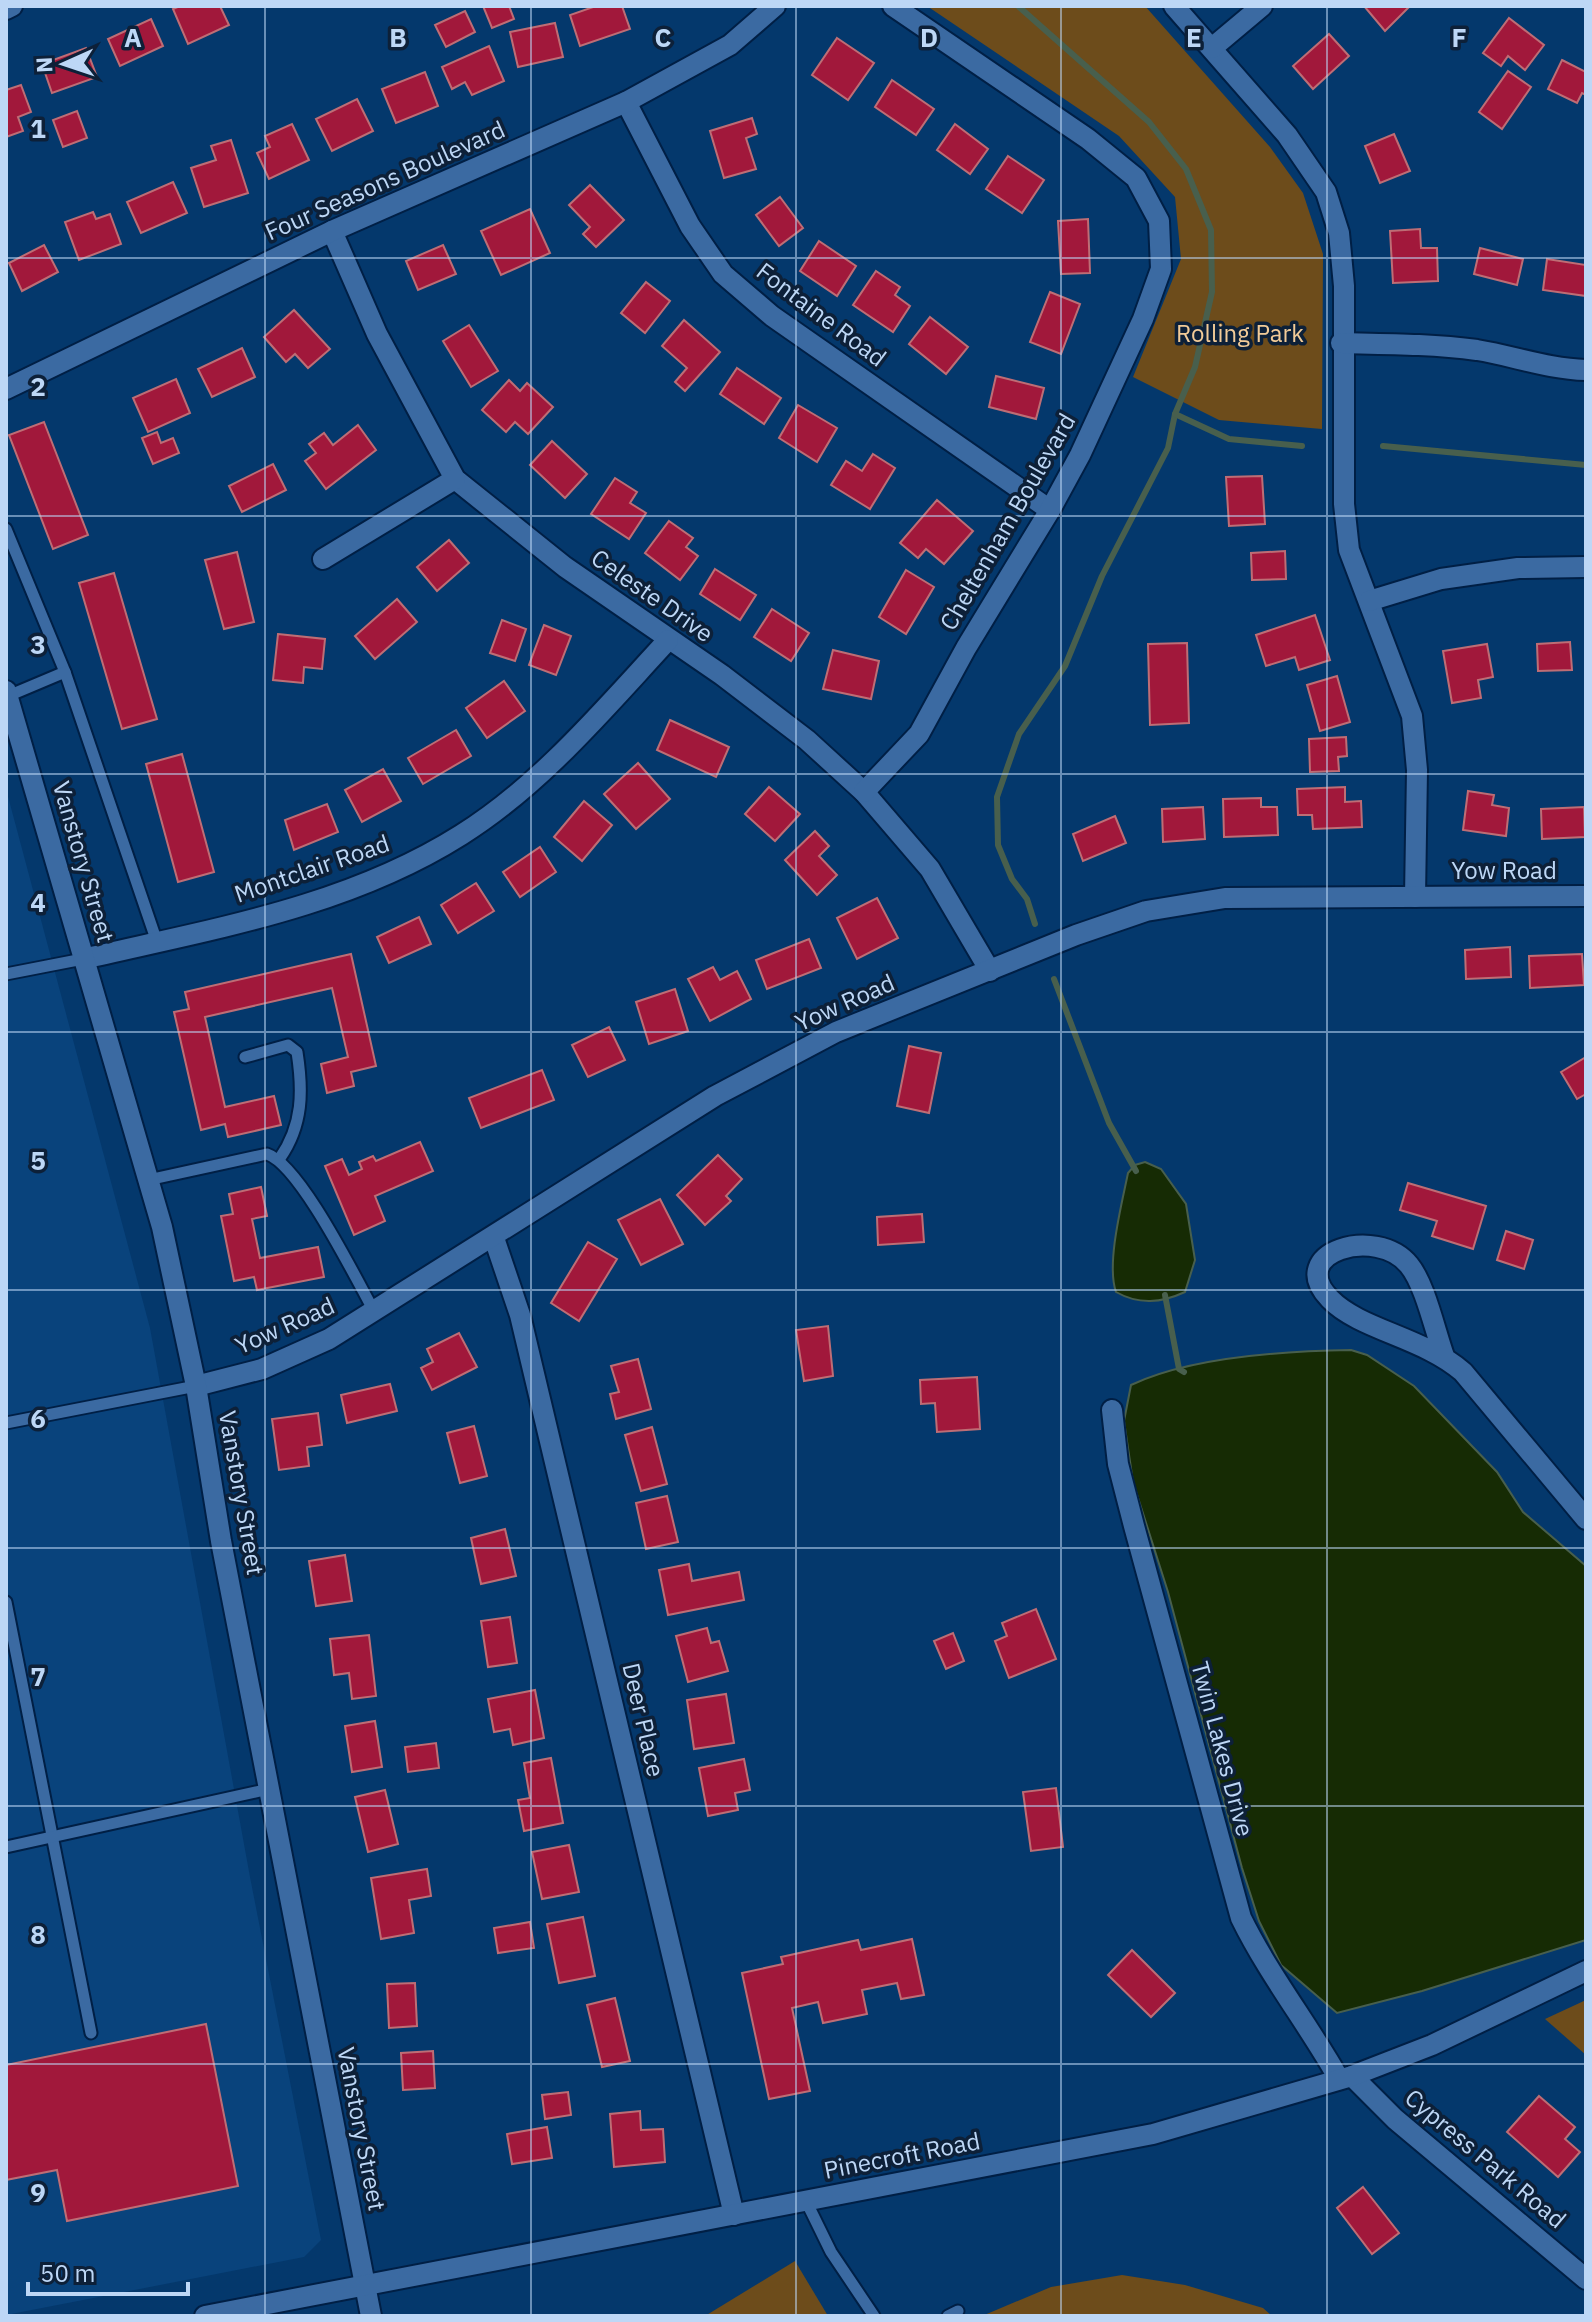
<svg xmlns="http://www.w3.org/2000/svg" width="1592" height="2322" viewBox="0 0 1592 2322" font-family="'IBM Plex Sans',sans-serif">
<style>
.built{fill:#09437c}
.green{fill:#6d4c1b}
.water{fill:#162b04;stroke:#485f4d;stroke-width:2}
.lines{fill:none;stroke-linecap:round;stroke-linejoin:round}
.stream{stroke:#485f4d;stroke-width:6}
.building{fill:#a1183b;stroke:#be6d75;stroke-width:2}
.service-casing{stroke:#001f45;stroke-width:15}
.minor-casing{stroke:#001f45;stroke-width:24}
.tertiary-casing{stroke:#001f45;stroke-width:24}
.service{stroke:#3b6aa2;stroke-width:11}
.minor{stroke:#3b6aa2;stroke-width:20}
.tertiary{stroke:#3b6aa2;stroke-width:20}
.grid{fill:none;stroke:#bdd7f6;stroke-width:2;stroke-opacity:0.55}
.labels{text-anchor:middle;stroke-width:7;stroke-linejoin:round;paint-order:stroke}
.street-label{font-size:24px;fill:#bdd7f6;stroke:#0d2038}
.park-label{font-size:24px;fill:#f2cb98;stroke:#0d2038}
.grid-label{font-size:26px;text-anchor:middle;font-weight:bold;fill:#bdd7f6;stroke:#0d2038;stroke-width:7;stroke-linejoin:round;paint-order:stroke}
</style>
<rect width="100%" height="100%" fill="#04386c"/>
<polygon class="built" points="6,789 150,1328 250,1877 321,2240 304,2257 6,2315"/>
<g class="green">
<polygon points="927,6 1145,6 1270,147 1303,193 1323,254 1322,429 1219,420 1133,377 1181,259 1175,197 1119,136"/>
<polygon points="1586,2000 1586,2055 1545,2019"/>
<polygon points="795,2261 828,2316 705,2316"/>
<polygon points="1122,2275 1185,2285 1263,2308 1272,2316 982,2316 1051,2287"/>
</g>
<g class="water">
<path d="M1145,1162L1161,1169L1186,1204L1195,1260L1185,1292C1161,1303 1139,1305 1116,1292C1106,1264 1122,1203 1128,1173L1135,1165Z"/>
<path d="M1351,1350L1367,1355L1414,1386L1497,1472L1523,1512L1586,1566V1940L1422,1991L1337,2013L1281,1965L1259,1921L1242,1868L1168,1592L1133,1482L1124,1421L1131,1385C1190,1357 1286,1351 1351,1350Z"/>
</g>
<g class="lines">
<g class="stream">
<polyline points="1018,6 1149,122 1186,169 1211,230 1212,292 1195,367 1175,414 1168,448 1102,576 1065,666 1019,734 997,797 998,845 1012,879 1027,899 1035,924"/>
<polyline points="1175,414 1229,439 1302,446"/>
<polyline points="1383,446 1586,465"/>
<polyline points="1054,979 1109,1123 1136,1171"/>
<polyline points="1165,1295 1179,1369 1184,1372"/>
</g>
</g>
<g class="building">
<polygon points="180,6 220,6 229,25 188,44 173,9"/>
<polygon points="483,6 509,6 514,19 492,28"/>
<polygon points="596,6 622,6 630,29 580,46 570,15"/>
<polygon points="1364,6 1410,6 1385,31"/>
<polygon points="465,11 475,32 446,47 435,25"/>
<polygon points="1509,18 1544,45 1525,70 1508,56 1501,66 1483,53"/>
<polygon points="151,19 163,46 120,66 108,39"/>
<polygon points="555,23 563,57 518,67 510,32"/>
<polygon points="1329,34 1349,56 1313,89 1293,66"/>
<polygon points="837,38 874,63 848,100 812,75"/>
<polygon points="489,46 504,81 472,95 465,82 452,89 442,67"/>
<polygon points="86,48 97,77 52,93 42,64"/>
<polygon points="1562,60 1586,72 1586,95 1582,93 1577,103 1548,89"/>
<polygon points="1508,71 1531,87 1502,129 1479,112"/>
<polygon points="425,72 438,106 396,123 382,89"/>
<polygon points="892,80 934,109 916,135 875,107"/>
<polygon points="21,85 31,112 18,117 23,131 6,137 6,90"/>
<polygon points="357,99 373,131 332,151 316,119"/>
<polygon points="77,111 87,138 63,147 53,120"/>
<polygon points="752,118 757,134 746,138 756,169 724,178 710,131"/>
<polygon points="292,124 309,160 269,179 257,153 270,147 265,136"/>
<polygon points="955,124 988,149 970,174 937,150"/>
<polygon points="1394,134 1410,171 1380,183 1365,146"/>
<polygon points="231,140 248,193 204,207 191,168 216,160 211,146"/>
<polygon points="1008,156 1044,180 1022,213 986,189"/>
<polygon points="173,182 187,213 141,233 127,202"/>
<polygon points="590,185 624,220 596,247 583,234 590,227 569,205"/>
<polygon points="780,197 803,228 779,246 756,215"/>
<polygon points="530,209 550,253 501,275 481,231"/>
<polygon points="93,212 96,219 110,214 121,244 79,260 65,222"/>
<polygon points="1088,219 1090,273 1061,274 1058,221"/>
<polygon points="1420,229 1421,248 1437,248 1438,281 1393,283 1390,231"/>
<polygon points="819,241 856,266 837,296 800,271"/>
<polygon points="44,245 58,272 22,291 9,263"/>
<polygon points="443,245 456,274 418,290 406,261"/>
<polygon points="1480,248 1523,259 1517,285 1474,274"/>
<polygon points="1547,259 1586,265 1586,296 1543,290"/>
<polygon points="876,271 900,287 895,295 910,306 893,332 853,305"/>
<polygon points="646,282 670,301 645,333 621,313"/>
<polygon points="1050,292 1080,304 1061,354 1030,342"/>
<polygon points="294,310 330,349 308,368 295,354 286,362 264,337"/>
<polygon points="930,317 968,347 946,374 909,344"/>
<polygon points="684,320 720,352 685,391 675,382 687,368 662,346"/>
<polygon points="469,325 498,371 471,387 443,341"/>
<polygon points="242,348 255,377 212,397 198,369"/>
<polygon points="737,368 781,398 764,424 720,394"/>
<polygon points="996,376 1044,388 1036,419 989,407"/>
<polygon points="176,379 190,413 148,432 133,398"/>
<polygon points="509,380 520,391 527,383 553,407 528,434 515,422 506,432 482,410"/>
<polygon points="798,405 837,428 817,462 779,438"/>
<polygon points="44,422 88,535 53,549 9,435"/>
<polygon points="358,425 376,450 326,489 305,461 316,453 309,444 324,433 333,445"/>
<polygon points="157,432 161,443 173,438 179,453 153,464 142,438"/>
<polygon points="552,441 587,474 565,498 530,465"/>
<polygon points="873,454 895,468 870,509 831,485 846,461 862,471"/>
<polygon points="273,464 286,490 242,512 229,486"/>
<polygon points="1262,476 1265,524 1229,526 1226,477"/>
<polygon points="615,478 637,492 630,503 646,513 629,539 591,514"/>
<polygon points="937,500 973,531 944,564 926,549 918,558 900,543"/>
<polygon points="669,521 693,538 686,547 698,556 680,580 645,553"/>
<polygon points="449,540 469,563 437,591 417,567"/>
<polygon points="1285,551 1286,579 1252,580 1251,553"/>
<polygon points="237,552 254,622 224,629 205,560"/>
<polygon points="715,569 756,595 740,620 700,594"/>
<polygon points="906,570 934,587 906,634 879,617"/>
<polygon points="114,573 157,719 122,729 79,583"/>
<polygon points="397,599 417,622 375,659 355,636"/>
<polygon points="772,609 809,633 791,661 754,637"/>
<polygon points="1315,615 1330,660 1299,670 1295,657 1266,666 1256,635"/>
<polygon points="502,620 526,629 515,661 490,653"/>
<polygon points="544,625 571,636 556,675 529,665"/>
<polygon points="278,634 325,639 322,669 304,667 303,683 273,680"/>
<polygon points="1570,642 1572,670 1538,671 1537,644"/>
<polygon points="1187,643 1189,723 1150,725 1148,644"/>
<polygon points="1487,644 1493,677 1478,680 1481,698 1452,703 1443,651"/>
<polygon points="833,650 879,661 871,699 823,689"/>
<polygon points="1337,676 1350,722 1320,731 1307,685"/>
<polygon points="504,681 525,711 487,738 466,708"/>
<polygon points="670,720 729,747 716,777 657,750"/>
<polygon points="456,730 471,756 423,784 408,758"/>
<polygon points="1346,737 1347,756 1338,757 1339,771 1310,772 1309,739"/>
<polygon points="182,754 214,872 178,882 146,764"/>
<polygon points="638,763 670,799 636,829 604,794"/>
<polygon points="383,769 401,801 362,822 345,790"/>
<polygon points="769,787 800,814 775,841 745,814"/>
<polygon points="1345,787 1345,802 1361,801 1362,827 1313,829 1312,815 1298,815 1297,789"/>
<polygon points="1468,791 1494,795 1492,805 1509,808 1506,836 1463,830"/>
<polygon points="1261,798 1261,807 1277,807 1278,835 1224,837 1223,799"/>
<polygon points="584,801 612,825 582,861 554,837"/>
<polygon points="327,804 338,832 294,850 285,820"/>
<polygon points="1203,807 1205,839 1163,842 1162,809"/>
<polygon points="1584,807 1585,837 1542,839 1541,809"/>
<polygon points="1115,816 1126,843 1083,861 1073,834"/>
<polygon points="815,831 829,846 819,856 837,875 817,895 785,860"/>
<polygon points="540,847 556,872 520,897 503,872"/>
<polygon points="476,883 494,911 458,933 441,905"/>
<polygon points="877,898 898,938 857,959 837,918"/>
<polygon points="419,917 431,944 389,963 377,937"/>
<polygon points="809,939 821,968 767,989 756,960"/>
<polygon points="1510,947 1511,977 1466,979 1465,950"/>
<polygon points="351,954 376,1066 351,1072 354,1086 327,1093 321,1064 348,1057 332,988 205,1017 225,1107 274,1096 281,1125 228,1137 225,1124 201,1130 174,1012 189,1009 185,992"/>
<polygon points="1582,954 1584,985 1530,988 1529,956"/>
<polygon points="713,967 720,980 737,971 751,999 710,1021 688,979"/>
<polygon points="675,989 688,1031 649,1044 636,1002"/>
<polygon points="609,1027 625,1060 588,1077 572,1045"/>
<polygon points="909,1046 941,1053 929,1113 897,1106"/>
<polygon points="1586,1057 1586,1094 1577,1099 1561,1072"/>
<polygon points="542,1070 554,1100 481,1128 469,1098"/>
<polygon points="420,1142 433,1171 375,1196 385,1221 354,1235 325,1166 342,1159 349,1175 362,1169 359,1162 373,1156 376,1161"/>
<polygon points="718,1155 742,1179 726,1196 731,1201 705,1225 677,1195"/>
<polygon points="1408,1183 1486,1206 1473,1249 1432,1236 1437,1221 1400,1210"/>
<polygon points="261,1187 267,1216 252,1219 260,1258 318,1247 324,1277 257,1290 254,1277 234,1281 221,1216 233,1214 229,1194"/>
<polygon points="660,1199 683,1244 641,1265 618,1220"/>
<polygon points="922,1214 924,1242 878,1245 877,1217"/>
<polygon points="1506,1231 1533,1240 1524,1269 1497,1260"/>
<polygon points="588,1242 617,1259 579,1321 551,1303"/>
<polygon points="828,1326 833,1376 804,1381 796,1330"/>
<polygon points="459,1333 477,1367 432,1390 421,1368 433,1362 427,1349"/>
<polygon points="638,1359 651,1409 616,1419 610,1394 619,1392 611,1366"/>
<polygon points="977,1377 980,1429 937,1432 935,1403 921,1404 920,1380"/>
<polygon points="390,1384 397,1411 347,1423 341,1395"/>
<polygon points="318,1413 322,1445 307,1447 309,1466 279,1470 272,1419"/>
<polygon points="474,1426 487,1476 460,1483 447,1433"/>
<polygon points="652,1427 667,1484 641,1491 625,1435"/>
<polygon points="667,1496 678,1542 646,1549 636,1503"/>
<polygon points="505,1529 516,1576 481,1584 471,1538"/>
<polygon points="345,1555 352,1601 316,1606 309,1561"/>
<polygon points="689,1564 692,1581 739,1572 744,1600 668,1615 659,1570"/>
<polygon points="1036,1609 1056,1659 1009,1678 995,1641 1007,1636 1002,1623"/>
<polygon points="510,1617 517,1663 488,1667 481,1621"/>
<polygon points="707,1628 711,1643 719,1641 728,1671 688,1682 676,1636"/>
<polygon points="953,1633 964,1661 946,1669 934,1641"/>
<polygon points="369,1635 376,1696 352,1699 349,1673 334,1675 330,1639"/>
<polygon points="535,1690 544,1738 513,1745 510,1729 494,1732 488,1699"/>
<polygon points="726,1694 734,1743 694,1749 687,1700"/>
<polygon points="375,1721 382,1767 352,1772 345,1726"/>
<polygon points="436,1743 439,1768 408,1772 405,1747"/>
<polygon points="551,1758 563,1823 524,1831 518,1800 530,1798 524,1763"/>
<polygon points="744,1759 750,1790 735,1793 738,1810 708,1816 699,1768"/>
<polygon points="1056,1788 1063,1847 1031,1851 1023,1792"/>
<polygon points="385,1790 398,1844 368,1852 355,1797"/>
<polygon points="569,1845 579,1892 542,1899 532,1852"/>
<polygon points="427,1869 431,1896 409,1900 414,1933 381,1939 371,1878"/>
<polygon points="583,1917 595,1976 559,1983 547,1924"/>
<polygon points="530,1922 534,1948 498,1953 494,1928"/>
<polygon points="912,1939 924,1995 901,1999 897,1983 862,1990 867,2014 823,2023 818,2002 792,2008 810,2091 769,2099 742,1973 783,1964 781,1957 858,1940 861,1950"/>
<polygon points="1132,1950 1175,1993 1151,2017 1108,1975"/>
<polygon points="415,1983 417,2026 389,2028 387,1984"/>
<polygon points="615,1998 630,2061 602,2067 587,2005"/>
<polygon points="206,2024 238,2186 67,2221 57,2170 6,2180 6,2065"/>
<polygon points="433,2051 435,2088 403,2090 401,2053"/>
<polygon points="568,2092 571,2115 545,2119 542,2095"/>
<polygon points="1539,2096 1575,2127 1565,2139 1580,2152 1558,2177 1507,2132"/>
<polygon points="640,2111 641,2130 663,2129 665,2162 614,2167 610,2114"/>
<polygon points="547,2127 552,2158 512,2164 507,2134"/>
<polygon points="1363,2187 1399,2233 1372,2254 1337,2208"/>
</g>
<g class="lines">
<g class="service-casing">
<g id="service">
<polyline points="6,529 65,672"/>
<polyline points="8,696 65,672 157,942"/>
<polyline points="6,974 83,959"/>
<path d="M245,1057L288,1045L297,1052C303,1091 303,1125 280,1158"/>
<path d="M148,1180L267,1154C300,1165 355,1277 374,1311"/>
<polyline points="6,1423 196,1386"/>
<polyline points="6,1602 91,2033"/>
<polyline points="6,1847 269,1789"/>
<polyline points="806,2201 831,2252 874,2316"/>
<polyline points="948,2316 958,2311"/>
</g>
</g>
<g class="minor-casing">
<g id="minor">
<polyline points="1174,6 1287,135 1326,192 1339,233 1344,286 1344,504 1349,550 1412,716 1417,770 1415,897"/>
<polyline points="6,9 12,6"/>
<polyline points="1212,48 1262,6"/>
<polyline points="626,102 690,226 723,274 772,316 1050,510"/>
<polyline points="332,231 377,334 455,479 565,567 722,675 807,740 864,792 930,869 990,971"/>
<path d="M1341,343C1386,344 1432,344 1477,350C1514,356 1548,369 1586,370"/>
<polyline points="323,559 455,479"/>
<polyline points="1369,601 1441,579 1518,568 1586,567"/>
<polyline points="864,792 919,734 966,648 1050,510 1080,455 1143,319 1161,269 1159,221 1136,178 1088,139 893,6"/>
<path d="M83,959C212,929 347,907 461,835C541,785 604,709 668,640"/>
<polyline points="494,1238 520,1315 734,2215"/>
<path d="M1444,1356C1435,1331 1425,1284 1409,1265C1377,1225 1284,1252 1330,1299C1360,1330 1423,1337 1463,1372L1586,1519"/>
<polyline points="196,1386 262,1369 329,1339 715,1096 836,1032 1076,935 1146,911 1225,898 1586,896"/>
<path d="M1112,1410L1118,1464L1134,1526L1241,1918C1269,1975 1308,2024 1339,2079"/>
<polyline points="1352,2076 1395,2119 1586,2279"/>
</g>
</g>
<g class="tertiary-casing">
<g id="tertiary">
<polyline points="6,389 332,231 626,102 730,45 775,6"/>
<polyline points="6,691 162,1227 196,1386 221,1541 371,2316"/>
<polyline points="205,2316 1153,2134 1352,2076 1432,2045 1586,1971"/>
</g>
</g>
<use href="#service" class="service"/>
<use href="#minor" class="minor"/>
<use href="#tertiary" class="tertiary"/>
</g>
<path class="grid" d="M265,6V2316M531,6V2316M796,6V2316M1061,6V2316M1327,6V2316M6,258H1586M6,516H1586M6,774H1586M6,1032H1586M6,1290H1586M6,1548H1586M6,1806H1586M6,2064H1586"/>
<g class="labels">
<g class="street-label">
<text transform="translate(385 181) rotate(-24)" y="8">Four Seasons Boulevard</text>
<text transform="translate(821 315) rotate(37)" y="8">Fontaine Road</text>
<text transform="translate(1008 522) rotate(-60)" y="8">Cheltenham Boulevard</text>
<text transform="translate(652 596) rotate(35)" y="8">Celeste Drive</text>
<text transform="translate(83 862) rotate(74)" y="8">Vanstory Street</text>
<text transform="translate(312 869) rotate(-19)" y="8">Montclair Road</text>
<text x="1504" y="879">Yow Road</text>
<text transform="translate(845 1003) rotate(-24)" y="8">Yow Road</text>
<text transform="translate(285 1326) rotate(-24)" y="8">Yow Road</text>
<text transform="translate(241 1493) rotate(80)" y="8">Vanstory Street</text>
<text transform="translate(643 1720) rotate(77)" y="8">Deer Place</text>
<text transform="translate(1222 1749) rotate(75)" y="8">Twin Lakes Drive</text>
<text transform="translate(361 2129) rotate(79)" y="8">Vanstory Street</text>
<text transform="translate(902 2156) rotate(-11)" y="8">Pinecroft Road</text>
<text transform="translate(1485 2159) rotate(40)" y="8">Cypress Park Road</text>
</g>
<g class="park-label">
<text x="1240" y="342">Rolling Park</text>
</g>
</g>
<g class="grid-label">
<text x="133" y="47">A</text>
<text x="398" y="47">B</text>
<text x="663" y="47">C</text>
<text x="929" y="47">D</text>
<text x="1194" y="47">E</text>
<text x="1459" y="47">F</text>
<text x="38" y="138">1</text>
<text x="38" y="396">2</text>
<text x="38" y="654">3</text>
<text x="38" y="912">4</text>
<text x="38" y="1170">5</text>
<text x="38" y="1428">6</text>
<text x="38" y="1686">7</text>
<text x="38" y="1944">8</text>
<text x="38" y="2202">9</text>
</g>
<rect width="1592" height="2322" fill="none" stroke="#bdd7f6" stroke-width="16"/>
<g transform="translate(64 64) rotate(267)" stroke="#0d2038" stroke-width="6" paint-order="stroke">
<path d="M0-6L14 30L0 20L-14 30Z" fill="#bdd7f6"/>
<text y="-12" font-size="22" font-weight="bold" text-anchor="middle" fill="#bdd7f6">N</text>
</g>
<path d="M28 2282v12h160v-12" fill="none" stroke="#bdd7f6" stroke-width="4"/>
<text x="40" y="2282" font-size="24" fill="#bdd7f6" stroke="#0d2038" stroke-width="6" paint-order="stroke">50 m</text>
</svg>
